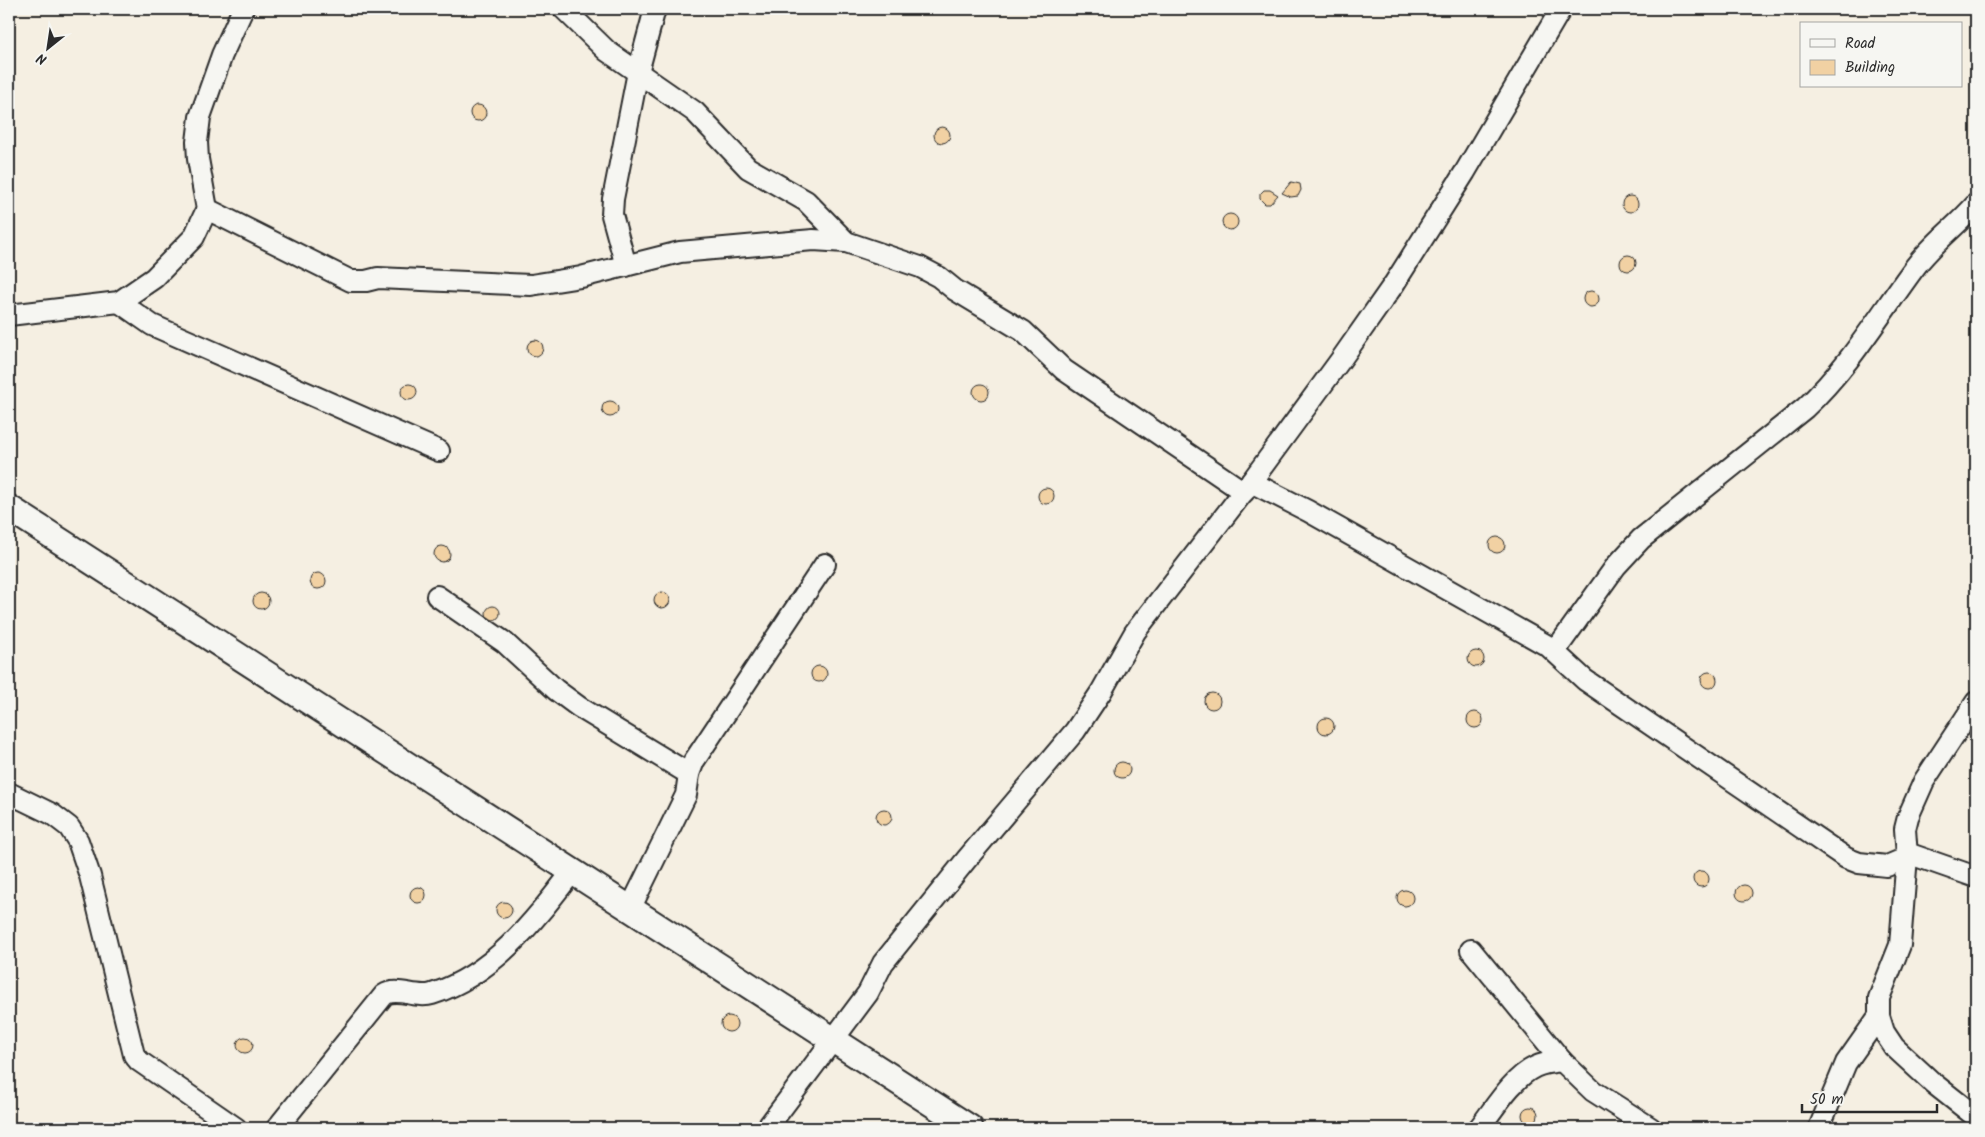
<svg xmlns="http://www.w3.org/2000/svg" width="1985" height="1137" viewBox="0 0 1985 1137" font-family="Kalam,sans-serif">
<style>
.building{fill:#f1d1a3;stroke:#2b2b2b}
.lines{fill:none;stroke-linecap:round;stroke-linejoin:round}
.minor-casing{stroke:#2b2b2b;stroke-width:24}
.tertiary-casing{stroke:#2b2b2b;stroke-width:29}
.minor{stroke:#f6f6f2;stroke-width:20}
.tertiary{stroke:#f6f6f2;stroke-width:25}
</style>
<rect width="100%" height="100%" fill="#f5efe2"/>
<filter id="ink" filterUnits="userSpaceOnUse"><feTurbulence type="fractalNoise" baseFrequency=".02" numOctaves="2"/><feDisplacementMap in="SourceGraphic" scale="10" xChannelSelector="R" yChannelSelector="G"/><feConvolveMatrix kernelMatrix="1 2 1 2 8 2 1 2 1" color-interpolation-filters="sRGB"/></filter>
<g filter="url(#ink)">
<g class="building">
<circle cx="478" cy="113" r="8"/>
<circle cx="942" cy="135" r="8"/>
<polygon points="1291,182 1300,184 1301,190 1298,196 1291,197 1282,193"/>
<polygon points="1264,190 1270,190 1278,195 1270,204 1265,204 1260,199 1260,194"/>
<circle cx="1630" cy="204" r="8"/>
<circle cx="1230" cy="222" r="8"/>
<circle cx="1628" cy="263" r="8"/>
<circle cx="1591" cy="299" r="8"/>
<circle cx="535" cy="348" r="8"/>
<circle cx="409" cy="392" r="8"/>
<circle cx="981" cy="392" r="8"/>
<circle cx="610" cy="409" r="8"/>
<circle cx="1046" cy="496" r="8"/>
<circle cx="1497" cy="545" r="8"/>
<circle cx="442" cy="554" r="8"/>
<circle cx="318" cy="581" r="8"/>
<circle cx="662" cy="600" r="8"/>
<circle cx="261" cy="601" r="8"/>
<circle cx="493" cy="613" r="7"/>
<circle cx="1476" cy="659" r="8"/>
<circle cx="819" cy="674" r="8"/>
<circle cx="1709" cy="680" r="8"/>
<circle cx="1212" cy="701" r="8"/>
<circle cx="1475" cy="720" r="8"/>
<circle cx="1326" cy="726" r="8"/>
<circle cx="1122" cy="770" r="8"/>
<circle cx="884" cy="817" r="8"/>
<circle cx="1701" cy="879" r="8"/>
<circle cx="1744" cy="893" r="8"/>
<circle cx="418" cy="895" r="8"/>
<circle cx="1405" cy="898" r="8"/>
<circle cx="504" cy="910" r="8"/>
<circle cx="729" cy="1024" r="8"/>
<circle cx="245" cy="1045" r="8"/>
<circle cx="1530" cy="1115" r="8"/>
</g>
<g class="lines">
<g class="minor-casing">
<g id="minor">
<polyline points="564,9 607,51 695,112 748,168 806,201 846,242"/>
<polyline points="207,209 351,281 366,281 378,278 531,285 581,277 680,252 813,240 846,242 920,267 939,277 955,290 1023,331 1064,370 1244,492"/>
<polyline points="626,266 612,215 613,199 638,72 655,9"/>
<polyline points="119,302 152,325 439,451"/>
<polyline points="9,315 119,302 154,278 194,237 207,209 198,159 197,142 200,117 222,55 243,9"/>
<polyline points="1251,482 1308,511 1548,646 1585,680 1846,858 1859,863 1887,866 1913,855 1976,877"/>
<polyline points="437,596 504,642 556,690 579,707 689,774"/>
<path d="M1555,651L1616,566L1641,539L1805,408C1849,367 1880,314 1915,267C1933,243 1957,226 1976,204"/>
<polyline points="1976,702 1924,781 1908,817 1905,829 1907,856 1900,945 1879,998 1879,1016 1884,1032 1894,1047 1933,1083 1976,1117"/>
<polyline points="9,793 52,814 69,827 78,841 90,876 134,1055 139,1061 236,1128"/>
<polyline points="630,909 686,795 689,774 694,761 825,564"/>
<polyline points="1471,950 1562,1061 1593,1091 1651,1128"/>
<path d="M277,1128L384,995C397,986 416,999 432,994C494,974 534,921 572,872"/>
<polyline points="767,1128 868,993 883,963 966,860 1075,731 1101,692 1135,632 1251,482 1342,358 1394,284 1465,172 1561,9"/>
<path d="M1479,1128C1494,1109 1512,1078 1535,1067C1543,1063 1552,1062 1562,1061"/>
<polyline points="1819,1128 1846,1063 1879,1016"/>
</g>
</g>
<g class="tertiary-casing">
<polyline id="tertiary" points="9,508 970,1128"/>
</g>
<use href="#minor" class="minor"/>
<use href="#tertiary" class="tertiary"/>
</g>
</g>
<rect width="1985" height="1137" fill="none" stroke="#f6f6f2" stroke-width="30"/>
<rect x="15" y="15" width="1955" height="1107" fill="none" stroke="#2b2b2b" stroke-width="2" filter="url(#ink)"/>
<rect x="1800" y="22" width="162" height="65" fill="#f6f6f2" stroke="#a5a5a2"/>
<rect x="1810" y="39" width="25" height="8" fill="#f6f6f2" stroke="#a5a5a2"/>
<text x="1845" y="48" font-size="15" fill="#2b2b2b">Road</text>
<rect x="1810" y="60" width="25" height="15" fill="#f1d1a3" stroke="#a5a5a2"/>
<text x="1845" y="72" font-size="15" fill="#2b2b2b">Building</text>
<g transform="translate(48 48) rotate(210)" stroke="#f6f6f2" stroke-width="4" paint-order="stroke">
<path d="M0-4L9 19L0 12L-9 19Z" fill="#2b2b2b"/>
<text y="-8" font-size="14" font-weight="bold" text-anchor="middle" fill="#2b2b2b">N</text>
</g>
<path d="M1802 1104v8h135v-8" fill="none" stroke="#2b2b2b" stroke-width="2.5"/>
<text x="1810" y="1104" font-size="15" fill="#2b2b2b" stroke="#f6f6f2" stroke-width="4" paint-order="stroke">50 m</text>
</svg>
